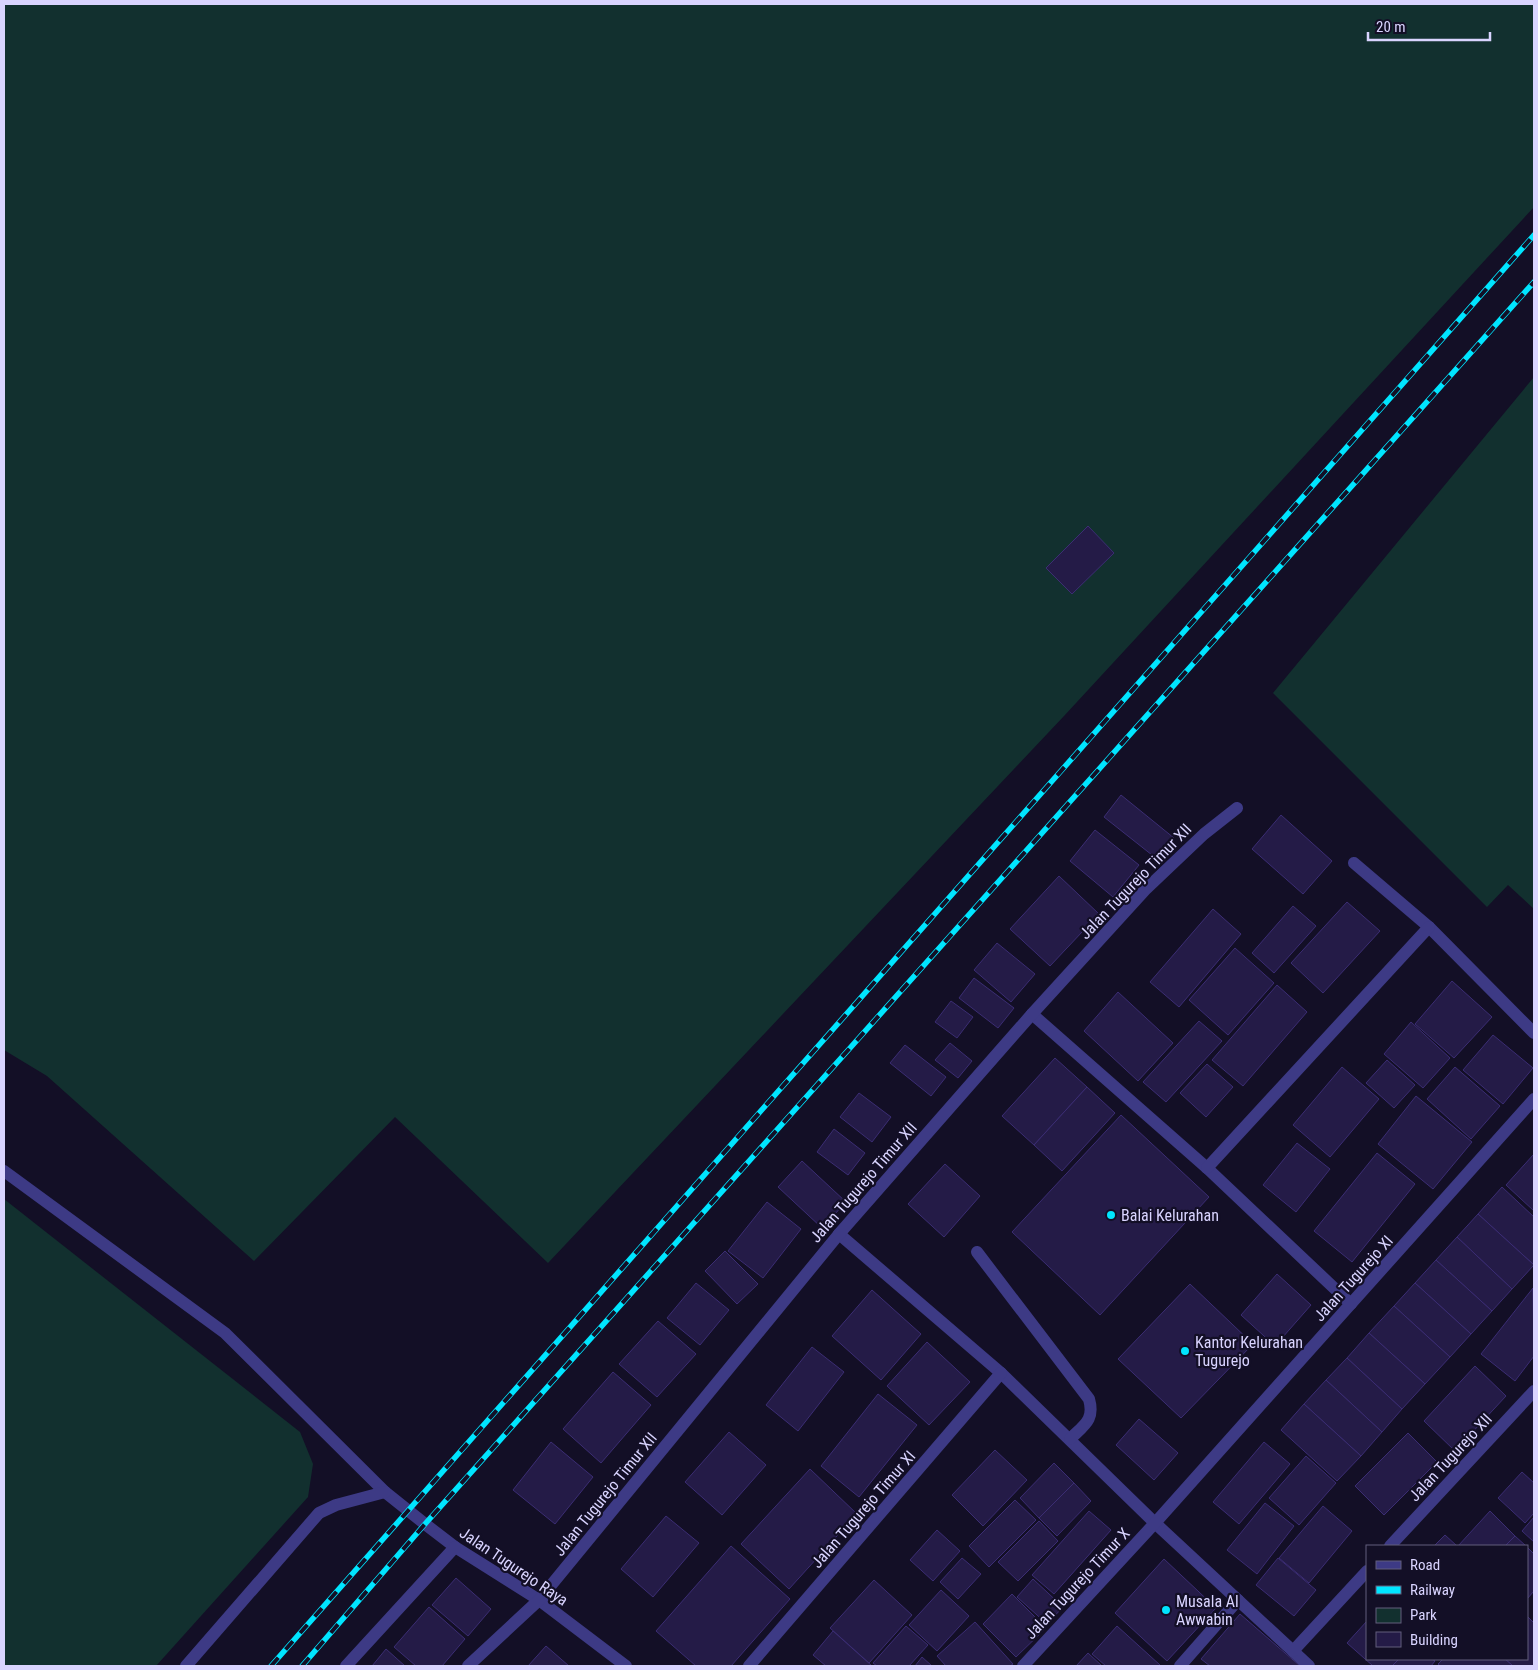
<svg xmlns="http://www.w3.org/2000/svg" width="1538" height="1670" viewBox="0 0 1538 1670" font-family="'Roboto Condensed',sans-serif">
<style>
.green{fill:#12302f}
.building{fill:#241b47;stroke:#3b2d73}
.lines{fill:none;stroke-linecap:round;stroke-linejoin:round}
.minor{stroke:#3d3a85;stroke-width:12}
.rail-casing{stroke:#00e5ff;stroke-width:5.5}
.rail{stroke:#130f26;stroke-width:4;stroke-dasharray:11;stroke-linecap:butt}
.poi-dot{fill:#00e5ff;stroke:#130f26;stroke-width:2}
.labels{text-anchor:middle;stroke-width:4.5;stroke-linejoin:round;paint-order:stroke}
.street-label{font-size:16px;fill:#d9d4ff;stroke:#130f26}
.poi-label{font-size:16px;fill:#d9d4ff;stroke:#130f26;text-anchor:start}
</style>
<rect width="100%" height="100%" fill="#130f26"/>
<g class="green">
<polygon points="4,4 1534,4 1534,207 1064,716 548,1263 395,1117 254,1261 47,1076 4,1050"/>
<polygon points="1534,377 1534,909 1508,885 1487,907 1273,693"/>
<polygon points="4,1199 300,1432 313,1464 308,1497 156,1666 4,1666"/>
</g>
<g class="building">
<polygon points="1088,526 1114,553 1072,594 1046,568"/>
<polygon points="1121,795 1174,838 1157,859 1104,817"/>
<polygon points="1281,815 1332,861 1303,894 1252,849"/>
<polygon points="1095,830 1139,865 1113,897 1070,861"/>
<polygon points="1059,876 1099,914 1050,966 1010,929"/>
<polygon points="1347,902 1380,931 1323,993 1291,963"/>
<polygon points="1293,906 1316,926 1274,973 1252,953"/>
<polygon points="1213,909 1241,934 1179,1007 1150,982"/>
<polygon points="997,943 1035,974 1011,1002 974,970"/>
<polygon points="1235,948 1274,983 1228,1035 1189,1000"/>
<polygon points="974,978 1014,1008 998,1028 959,998"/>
<polygon points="1452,981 1492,1017 1454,1058 1415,1024"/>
<polygon points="1277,985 1307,1012 1243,1086 1212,1060"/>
<polygon points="1118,992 1173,1043 1138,1081 1084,1031"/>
<polygon points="951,1001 973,1017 957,1038 935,1022"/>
<polygon points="1199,1021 1222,1041 1166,1102 1143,1082"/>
<polygon points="1411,1022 1450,1058 1423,1088 1384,1054"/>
<polygon points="1493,1035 1533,1068 1503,1104 1463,1070"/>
<polygon points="950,1043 972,1061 958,1078 935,1060"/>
<polygon points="905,1045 946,1077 931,1096 890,1063"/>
<polygon points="1055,1058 1087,1087 1034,1145 1002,1116"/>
<polygon points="1387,1060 1415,1085 1394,1108 1366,1083"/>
<polygon points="1207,1064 1233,1087 1206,1117 1180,1093"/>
<polygon points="1342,1067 1379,1099 1330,1157 1293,1125"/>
<polygon points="1455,1067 1500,1106 1471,1139 1427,1099"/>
<polygon points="1087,1087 1115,1113 1062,1171 1034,1145"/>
<polygon points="859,1093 891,1117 872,1142 840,1117"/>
<polygon points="1416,1096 1472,1142 1433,1189 1378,1144"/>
<polygon points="1121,1115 1209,1197 1100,1315 1012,1232"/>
<polygon points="834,1129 865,1153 848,1175 817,1152"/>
<polygon points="1297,1143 1330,1169 1296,1212 1263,1185"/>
<polygon points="1377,1153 1415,1184 1352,1262 1314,1231"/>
<polygon points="1534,1154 1534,1211 1506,1185"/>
<polygon points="802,1161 846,1202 822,1228 778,1187"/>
<polygon points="945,1164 980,1196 944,1237 908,1204"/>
<polygon points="1502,1187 1534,1217 1534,1265 1478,1214"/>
<polygon points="767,1202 801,1229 763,1278 728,1251"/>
<polygon points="1478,1214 1534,1265 1512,1289 1457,1237"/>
<polygon points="1457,1237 1512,1289 1492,1311 1436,1260"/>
<polygon points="725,1251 758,1284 737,1304 705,1271"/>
<polygon points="1436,1260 1492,1311 1471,1334 1415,1283"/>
<polygon points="1277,1274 1311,1305 1275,1346 1241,1315"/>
<polygon points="696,1283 729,1310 700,1345 667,1318"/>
<polygon points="1415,1283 1471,1334 1450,1357 1394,1306"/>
<polygon points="1190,1284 1253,1344 1181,1418 1118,1359"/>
<polygon points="1533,1288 1534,1356 1515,1381 1481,1354"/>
<polygon points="872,1290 921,1334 881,1380 832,1336"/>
<polygon points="1394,1306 1450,1357 1425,1384 1369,1333"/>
<polygon points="658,1321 696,1354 657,1397 619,1364"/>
<polygon points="1369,1333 1425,1384 1402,1409 1347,1358"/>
<polygon points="927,1342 970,1382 929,1425 887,1386"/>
<polygon points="812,1347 844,1372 798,1431 766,1405"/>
<polygon points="1347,1358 1402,1409 1382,1432 1326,1380"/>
<polygon points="1475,1366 1506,1396 1455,1451 1424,1421"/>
<polygon points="613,1372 651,1405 601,1463 563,1429"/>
<polygon points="1326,1380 1382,1432 1361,1456 1304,1404"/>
<polygon points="878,1394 917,1425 859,1497 821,1466"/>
<polygon points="1304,1404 1361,1456 1337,1481 1281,1430"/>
<polygon points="1139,1419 1178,1453 1154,1480 1116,1445"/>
<polygon points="729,1432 766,1465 722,1515 685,1482"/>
<polygon points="1408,1433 1437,1462 1384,1515 1355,1486"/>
<polygon points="551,1442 593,1477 555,1524 513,1490"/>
<polygon points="1264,1442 1290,1464 1239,1524 1213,1502"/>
<polygon points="995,1450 1027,1480 983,1526 952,1495"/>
<polygon points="1306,1456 1336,1483 1299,1525 1269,1498"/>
<polygon points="1054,1463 1074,1483 1039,1518 1020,1498"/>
<polygon points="810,1469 857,1514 789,1589 741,1544"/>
<polygon points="1522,1472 1534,1483 1534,1513 1525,1523 1498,1498"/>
<polygon points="1074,1483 1091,1501 1057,1536 1039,1518"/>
<polygon points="1015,1500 1036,1520 989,1567 969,1546"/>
<polygon points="1265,1503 1294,1526 1257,1574 1227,1550"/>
<polygon points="1323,1506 1352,1531 1309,1583 1279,1558"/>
<polygon points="1089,1511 1111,1530 1054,1594 1032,1575"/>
<polygon points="1490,1511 1515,1536 1505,1546 1458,1546"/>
<polygon points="666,1516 699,1543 653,1597 621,1569"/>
<polygon points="1534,1517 1534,1542 1522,1531"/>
<polygon points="1039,1521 1058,1541 1018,1581 998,1562"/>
<polygon points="937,1530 960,1551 933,1581 910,1560"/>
<polygon points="1445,1535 1457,1546 1434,1546"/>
<polygon points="1515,1536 1526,1546 1505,1546"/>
<polygon points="731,1546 790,1599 731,1666 696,1666 656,1631"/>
<polygon points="1527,1547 1534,1554 1534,1591 1527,1599"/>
<polygon points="962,1558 981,1574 958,1599 940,1582"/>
<polygon points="1278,1558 1316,1590 1294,1616 1256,1585"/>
<polygon points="1164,1559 1216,1608 1167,1661 1115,1613"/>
<polygon points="456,1578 491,1609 468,1636 432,1605"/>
<polygon points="1033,1579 1063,1607 1047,1624 1017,1597"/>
<polygon points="874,1580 912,1615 869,1663 830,1628"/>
<polygon points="941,1590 969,1616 937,1651 909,1625"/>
<polygon points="1012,1594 1046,1628 1016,1657 983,1624"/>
<polygon points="429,1607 465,1639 442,1666 416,1666 394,1647"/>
<polygon points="1240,1614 1300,1666 1210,1666 1201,1659"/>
<polygon points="1527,1616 1534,1623 1534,1666 1513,1666 1505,1659 1527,1659"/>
<polygon points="1367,1621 1367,1659 1399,1659 1392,1666 1373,1666 1347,1643"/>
<polygon points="975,1622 1013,1664 1010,1666 946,1666 937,1656"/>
<polygon points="906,1626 928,1645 909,1666 877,1666 873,1663"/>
<polygon points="1117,1626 1160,1665 1159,1666 1106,1666 1092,1654"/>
<polygon points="833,1631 872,1666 826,1666 813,1655"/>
<polygon points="546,1646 569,1666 528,1666"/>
<polygon points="386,1649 405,1666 372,1666"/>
<polygon points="1088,1653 1102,1666 1076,1666"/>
<polygon points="922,1657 932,1666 915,1666"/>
<polygon points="1399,1659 1432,1659 1435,1661 1431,1666 1392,1666"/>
<polygon points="1443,1659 1505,1659 1513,1666 1440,1666 1438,1664"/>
</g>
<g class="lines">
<g class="minor">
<polyline points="1354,863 1429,927 1534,1033"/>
<polyline points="1032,1014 1207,1168 1351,1304"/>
<polyline points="1207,1168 1429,927"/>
<polyline points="4,1171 225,1333 385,1492 425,1524 455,1547 539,1600 626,1666"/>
<polyline points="839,1234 1001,1373 1155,1523 1309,1666"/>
<path d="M977,1252L1089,1399C1095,1420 1084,1425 1070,1439"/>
<polyline points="1390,1546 1534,1391"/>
<polyline points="1293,1651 1367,1571"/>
<polyline points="186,1666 319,1513 336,1505 385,1492"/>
<polyline points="346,1666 455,1547"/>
<polyline points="468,1666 539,1600 839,1234 1032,1014 1145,890 1204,834 1237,808"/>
<polyline points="749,1666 1001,1373"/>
<polyline points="1023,1666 1155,1523 1534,1099"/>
<polyline points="1180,1666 1238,1600"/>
</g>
<g class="rail-casing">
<g id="rail">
<polyline points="271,1666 1534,235"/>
<polyline points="302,1666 425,1524 1534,282"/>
</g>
</g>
<use href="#rail" class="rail"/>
</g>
<g class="poi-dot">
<circle cx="1111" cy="1215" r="5"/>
<circle cx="1185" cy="1351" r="5"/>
<circle cx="1166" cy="1610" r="5"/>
</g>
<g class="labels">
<g class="street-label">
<text transform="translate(1135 881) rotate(-46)" y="6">Jalan Tugurejo Timur XII</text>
<text transform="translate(863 1182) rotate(-49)" y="6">Jalan Tugurejo Timur XII</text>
<text transform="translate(1353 1278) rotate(-48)" y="6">Jalan Tugurejo XI</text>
<text transform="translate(1450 1457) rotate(-47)" y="6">Jalan Tugurejo XII</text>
<text transform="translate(605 1494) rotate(-51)" y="6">Jalan Tugurejo Timur XII</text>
<text transform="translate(863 1509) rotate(-49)" y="6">Jalan Tugurejo Timur XI</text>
<text transform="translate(514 1566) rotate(34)" y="6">Jalan Tugurejo Raya</text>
<text transform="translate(1077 1583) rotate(-47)" y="6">Jalan Tugurejo Timur X</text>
</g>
<g class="poi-label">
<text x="1121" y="1221">Balai Kelurahan</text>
<text x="1195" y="1348">Kantor Kelurahan<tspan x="1195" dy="18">Tugurejo</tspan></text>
<text x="1176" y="1607">Musala Al<tspan x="1176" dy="18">Awwabin</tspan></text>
</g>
</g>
<rect width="1538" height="1670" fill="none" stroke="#d9d4ff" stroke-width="10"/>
<rect x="1366" y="1545" width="162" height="115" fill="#130f26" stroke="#625e7d"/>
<rect x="1376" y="1561" width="25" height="8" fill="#3d3a85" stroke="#625e7d"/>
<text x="1410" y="1570" font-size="15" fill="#d9d4ff">Road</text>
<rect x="1376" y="1586" width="25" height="8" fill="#00e5ff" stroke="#625e7d"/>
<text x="1410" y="1595" font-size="15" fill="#d9d4ff">Railway</text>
<rect x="1376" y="1608" width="25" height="15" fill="#12302f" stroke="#625e7d"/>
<text x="1410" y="1620" font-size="15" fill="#d9d4ff">Park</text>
<rect x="1376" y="1632" width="25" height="15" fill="#241b47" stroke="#625e7d"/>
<text x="1410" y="1645" font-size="15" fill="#d9d4ff">Building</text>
<path d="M1368 32v8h122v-8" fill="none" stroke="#d9d4ff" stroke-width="2.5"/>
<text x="1376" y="32" font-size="15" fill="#d9d4ff" stroke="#130f26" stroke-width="4" paint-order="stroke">20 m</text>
</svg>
